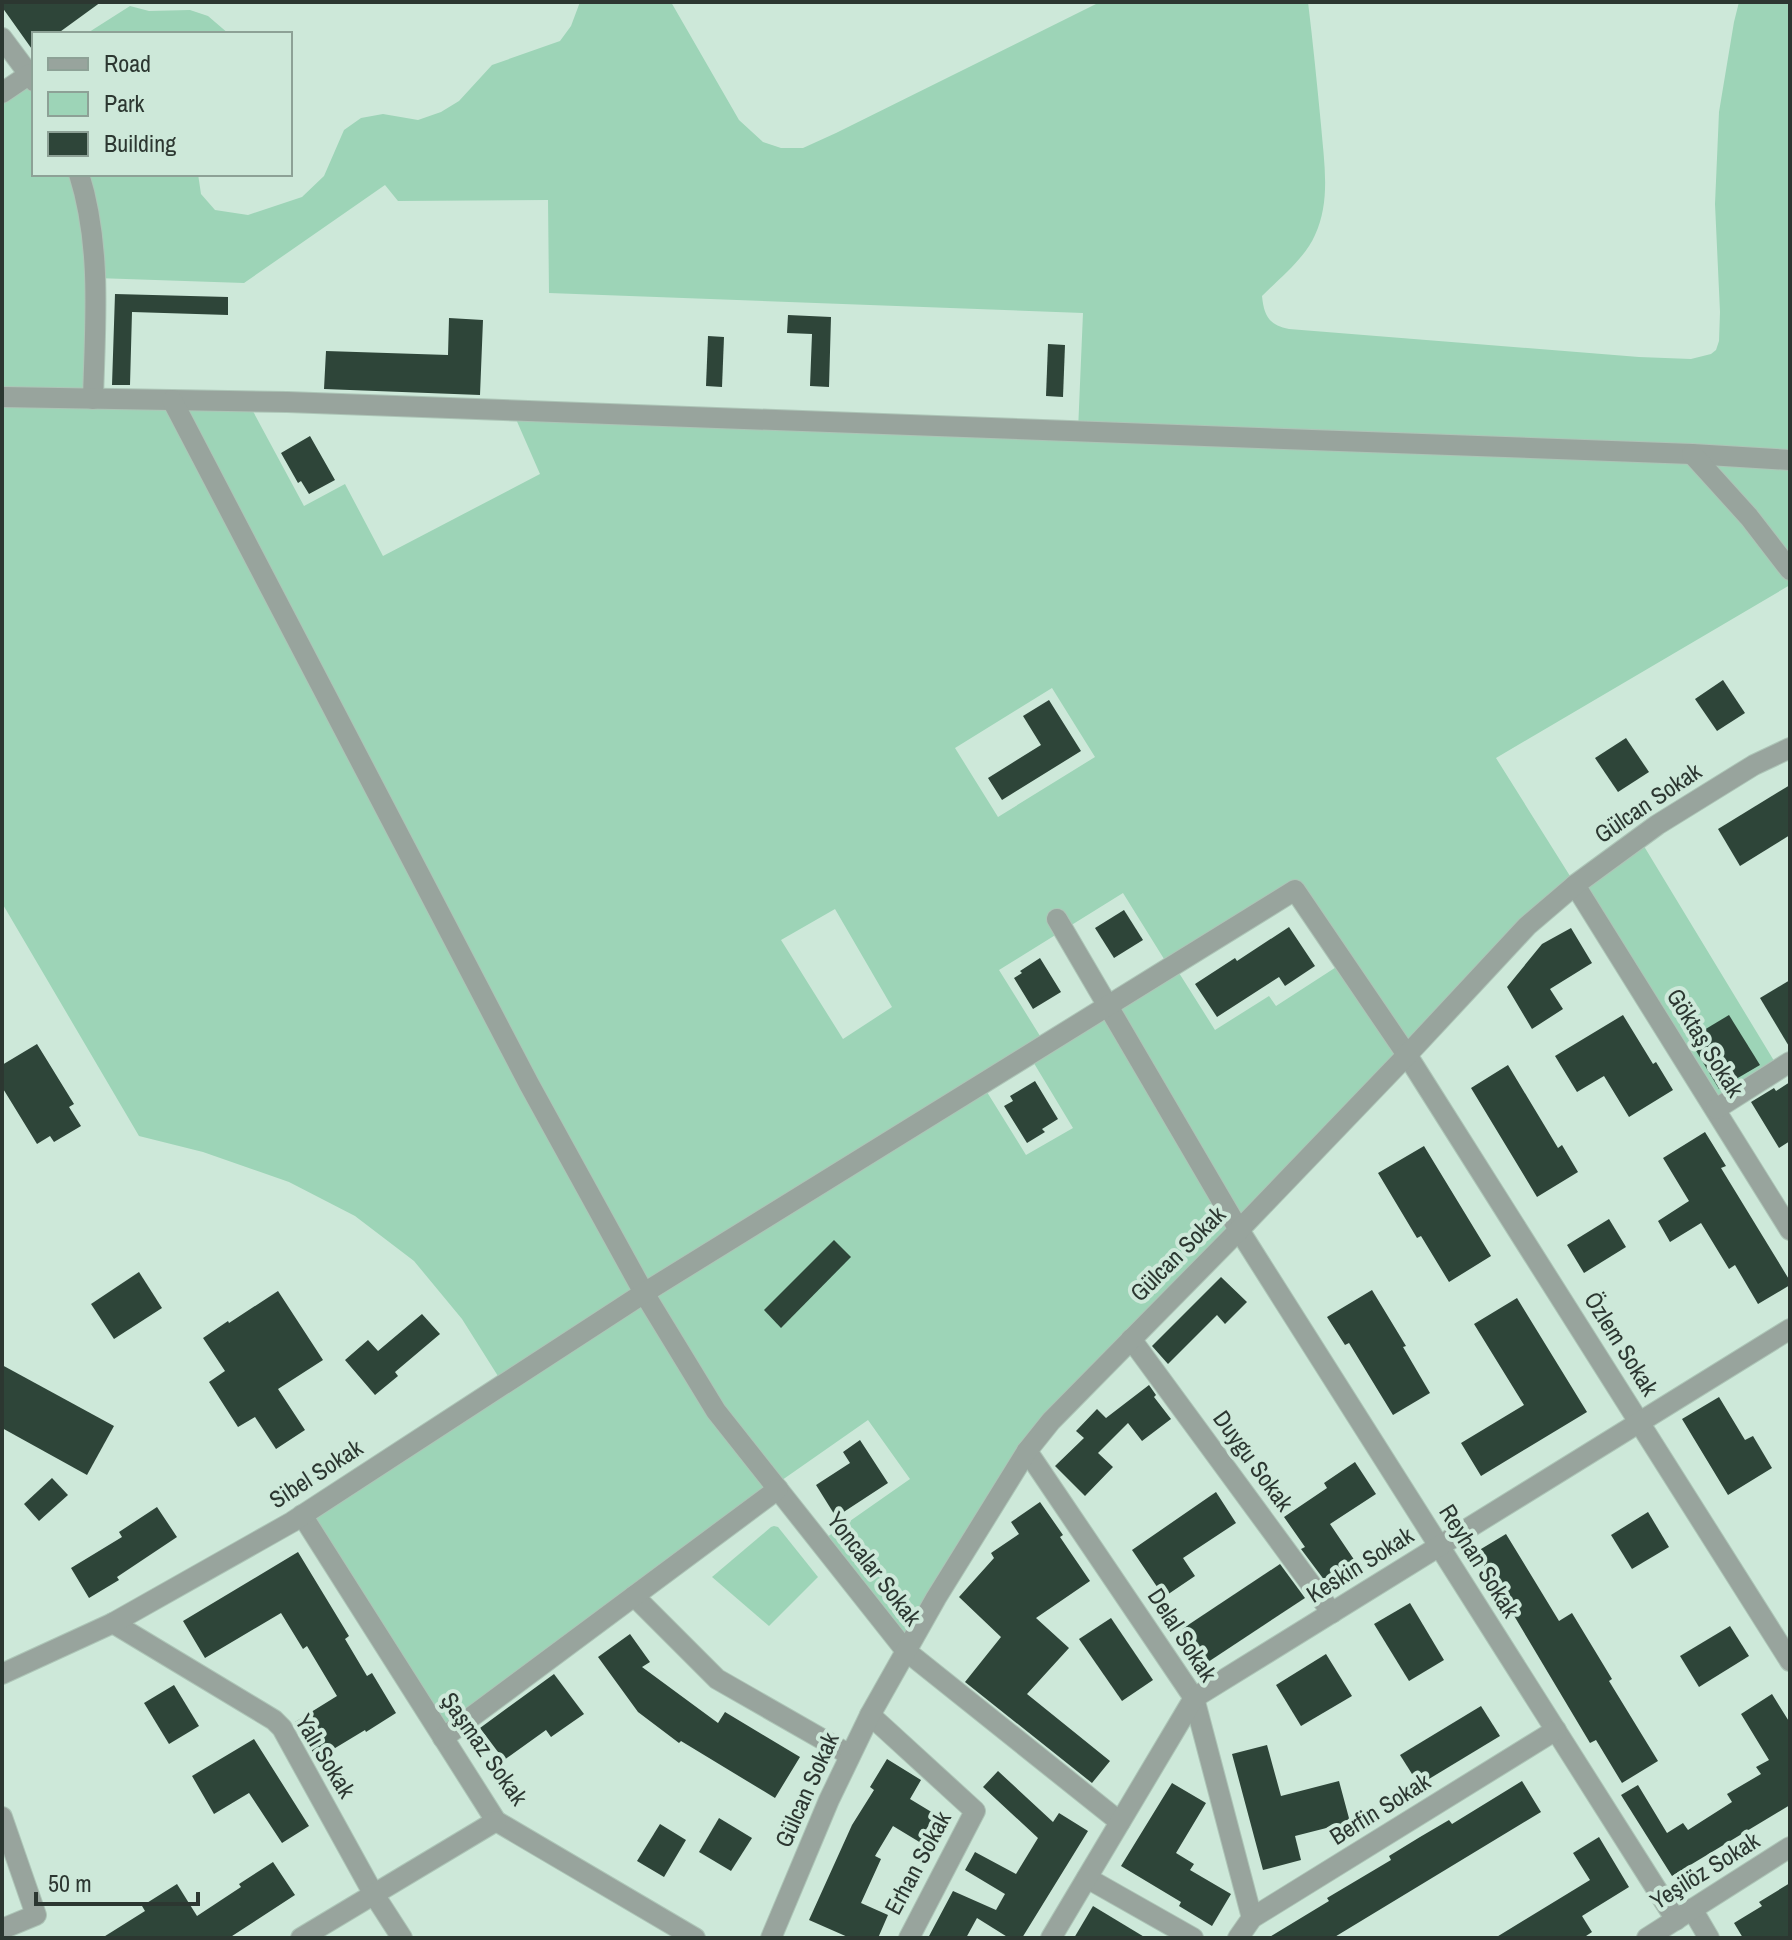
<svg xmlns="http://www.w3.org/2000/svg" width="1792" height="1940" viewBox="0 0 1792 1940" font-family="'Archivo Narrow',sans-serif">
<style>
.green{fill:#9dd4b7;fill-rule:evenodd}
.building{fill:#2e4539}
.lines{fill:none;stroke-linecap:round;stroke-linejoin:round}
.minor-casing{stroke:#adc5b7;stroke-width:22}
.minor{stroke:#98a49d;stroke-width:20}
.labels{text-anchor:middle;stroke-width:8;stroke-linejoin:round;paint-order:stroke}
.street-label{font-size:24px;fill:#2c3731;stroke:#cde8d9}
</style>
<rect width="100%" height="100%" fill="#cde8d9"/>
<g class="green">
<path d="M580,2H671L739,120L763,142L781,148H803L836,133L1100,2H1308C1313,43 1317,84 1321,125C1324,162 1331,201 1315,235C1305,258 1280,278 1262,296C1264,316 1269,325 1289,329L1639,357L1691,359L1711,354L1716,350L1719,341L1720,312L1715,204L1719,112L1734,22L1739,2H1790V585L1496,758L1575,884L1639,838L1779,1069L1716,1109L1576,885L1051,1421L906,1651L820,1542L910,1479L868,1420L775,1485L443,1738L302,1515L503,1384L462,1319L414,1261L355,1216L289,1182L203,1152L139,1136L2,903V93L34,70V174H198L201,194L215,210L248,215L302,197L324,176L344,130L361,118L383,114L418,120L441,112L459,101L492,65L560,41L571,26ZM385,185L398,201L548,200L549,293L1083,313L1078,431L512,410L540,474L383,556L345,484L304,506L248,402L93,398L96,278L244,283ZM1052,688L1095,757L998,817L955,748ZM1295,890L1344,962L1276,1006L1269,996L1215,1030L1174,965ZM1123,893L1169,967L1045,1044L999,970ZM835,909L892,1007L843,1039L781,940ZM1029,1055L1073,1128L1026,1155L982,1084Z"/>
<polygon points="130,6 149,11 190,10 208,16 229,34 86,34"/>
<polygon points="774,1526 778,1527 818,1577 769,1626 712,1577 771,1527"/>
</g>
<g class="building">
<polygon points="2,2 101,2 57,34 34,34 34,52 2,7"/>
<polygon points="115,294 228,297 228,315 132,312 130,385 112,385"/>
<polygon points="788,315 831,317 829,387 810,386 812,334 787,333"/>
<polygon points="449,318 483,320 480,395 324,389 326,351 448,355"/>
<polygon points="708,336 724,337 722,387 706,386"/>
<polygon points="1048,344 1065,345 1063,397 1046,396"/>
<polygon points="310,436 335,480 309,494 301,481 298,483 281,453"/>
<polygon points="1723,680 1745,713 1717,731 1695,699"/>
<polygon points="1049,700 1081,751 1002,800 988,778 1041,745 1023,716"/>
<polygon points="1626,738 1649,772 1618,792 1595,758"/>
<polygon points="1790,785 1790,835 1740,866 1718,829"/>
<polygon points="1124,910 1143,940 1114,958 1095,928"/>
<polygon points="1289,927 1315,966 1285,986 1279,977 1217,1017 1195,984 1235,958 1237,961"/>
<polygon points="1571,928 1592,963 1550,989 1563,1009 1532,1029 1507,987 1542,944"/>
<polygon points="1040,958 1061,992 1033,1009 1014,978 1022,973 1020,971"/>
<polygon points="1790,980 1790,1048 1760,998"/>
<polygon points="1623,1015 1653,1064 1656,1062 1673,1090 1629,1117 1604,1076 1577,1092 1555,1056"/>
<polygon points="1729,1015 1760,1065 1719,1089 1689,1039"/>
<polygon points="37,1044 74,1104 69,1107 81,1126 54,1142 50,1136 37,1144 2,1087 2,1065"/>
<polygon points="1508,1065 1558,1148 1562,1145 1578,1172 1537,1197 1471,1088"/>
<polygon points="1035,1081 1058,1119 1042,1129 1045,1132 1027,1143 1004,1106 1013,1101 1010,1096"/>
<polygon points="1790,1082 1790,1141 1779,1148 1751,1102 1774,1088 1776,1091"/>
<polygon points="1705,1132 1726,1166 1721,1168 1790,1281 1790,1285 1758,1304 1735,1265 1729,1269 1701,1223 1670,1242 1658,1221 1689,1201 1663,1158"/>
<polygon points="1424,1146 1491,1256 1449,1282 1421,1236 1417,1238 1378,1173"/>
<polygon points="1609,1219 1626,1247 1584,1273 1567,1245"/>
<polygon points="834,1240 851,1257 781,1328 764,1310"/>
<polygon points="139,1272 162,1308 114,1339 91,1304"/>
<polygon points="1221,1277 1247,1302 1225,1324 1217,1315 1168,1364 1152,1346"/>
<polygon points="1372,1290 1406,1346 1403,1347 1430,1393 1393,1415 1349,1343 1345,1345 1327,1317"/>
<polygon points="278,1291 323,1360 278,1389 305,1430 276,1449 255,1417 238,1427 209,1382 225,1371 203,1338 228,1321 229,1323"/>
<polygon points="1517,1298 1587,1412 1481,1476 1461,1443 1524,1405 1474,1324"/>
<polygon points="422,1314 440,1334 395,1372 398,1376 375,1395 345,1360 368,1340 378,1351"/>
<polygon points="2,1365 114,1426 87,1475 2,1428"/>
<polygon points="1149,1385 1156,1395 1154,1397 1171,1419 1142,1441 1128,1423 1098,1453 1113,1467 1085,1496 1055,1466 1084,1438 1076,1431 1097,1409 1106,1418"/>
<polygon points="1719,1397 1745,1440 1753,1436 1772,1468 1728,1495 1682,1419"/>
<polygon points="860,1440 888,1483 836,1517 816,1485 850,1463 843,1452"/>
<polygon points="1355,1462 1376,1494 1330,1524 1355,1561 1325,1581 1301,1549 1305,1547 1284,1517 1327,1488 1324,1483"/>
<polygon points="52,1478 68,1495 39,1521 24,1504"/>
<polygon points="1216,1492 1236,1523 1183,1558 1195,1576 1164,1597 1132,1550"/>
<polygon points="1040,1502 1063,1535 1060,1537 1090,1581 1036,1618 1069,1648 1027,1694 1110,1761 1092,1783 965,1682 1001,1637 959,1597 994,1558 991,1553 1019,1534 1011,1522"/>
<polygon points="157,1507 177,1537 117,1577 119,1580 89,1598 71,1568 122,1537 119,1532"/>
<polygon points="1648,1512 1669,1547 1632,1569 1611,1535"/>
<polygon points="1506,1534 1559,1621 1572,1613 1612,1679 1609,1681 1658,1761 1622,1783 1596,1740 1590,1743 1476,1552"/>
<polygon points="298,1552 349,1636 345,1639 367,1676 372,1673 396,1713 366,1732 365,1730 317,1759 295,1722 337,1696 307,1646 303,1649 281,1613 205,1658 183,1621"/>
<polygon points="1280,1564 1305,1598 1205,1664 1182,1629"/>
<polygon points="1410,1603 1444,1660 1409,1681 1374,1624"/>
<polygon points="1111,1618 1153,1680 1122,1701 1079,1639"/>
<polygon points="1730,1626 1749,1656 1699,1687 1680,1656"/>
<polygon points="630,1634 650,1662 642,1667 718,1723 725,1712 800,1757 775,1798 681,1741 679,1743 638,1712 598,1657"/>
<polygon points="1326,1654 1352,1696 1301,1726 1276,1685"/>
<polygon points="554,1674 584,1714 551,1737 546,1730 504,1760 480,1728"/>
<polygon points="174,1685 199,1726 169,1744 144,1703"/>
<polygon points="1772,1694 1790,1723 1790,1805 1672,1876 1621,1795 1638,1785 1667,1833 1683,1823 1688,1830 1732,1802 1727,1794 1761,1774 1756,1767 1769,1760 1741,1714"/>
<polygon points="1481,1706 1500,1736 1419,1785 1400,1755"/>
<polygon points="254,1739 309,1826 282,1843 249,1793 214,1814 192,1776"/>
<polygon points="1267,1745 1281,1796 1339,1781 1350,1822 1295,1836 1301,1860 1263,1870 1232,1754"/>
<polygon points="887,1759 921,1780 910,1799 943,1819 926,1846 893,1826 875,1856 881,1859 861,1903 888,1915 878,1938 850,1938 809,1920 852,1825 874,1790 870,1787"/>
<polygon points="998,1771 1053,1822 1059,1813 1088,1831 1022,1938 1009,1938 977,1918 966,1938 928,1938 953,1891 996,1910 1005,1894 965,1870 975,1852 1016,1874 1038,1838 983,1787"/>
<polygon points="1522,1781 1541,1812 1333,1938 1268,1938 1329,1901 1327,1898 1391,1860 1389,1856 1420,1837 1449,1820 1452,1824"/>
<polygon points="1172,1783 1206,1803 1176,1853 1194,1864 1190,1870 1231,1894 1212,1926 1179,1906 1181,1902 1121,1866"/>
<polygon points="719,1818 752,1838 731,1871 699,1852"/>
<polygon points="660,1824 686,1840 664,1877 637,1861"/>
<polygon points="1599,1837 1629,1887 1582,1916 1592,1932 1583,1938 1495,1938 1590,1880 1573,1853"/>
<polygon points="273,1862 295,1895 229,1938 102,1938 145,1911 142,1906 177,1884 197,1916 241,1887 239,1884"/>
<polygon points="1790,1883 1790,1938 1743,1938 1734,1923 1762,1906 1759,1902"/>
<polygon points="1093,1906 1146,1938 1074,1938"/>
</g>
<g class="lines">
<g class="minor-casing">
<g id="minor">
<polyline points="2,38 34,81"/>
<polyline points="2,93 30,74"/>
<path d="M79,174C102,247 95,323 93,399"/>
<polyline points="2,397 287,402 1692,454 1790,460"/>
<polyline points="172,400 529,1084 644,1293 716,1411 906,1651 1120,1822"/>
<polyline points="1692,454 1749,517 1790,570"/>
<polyline points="1575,885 1790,1230"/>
<polyline points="1057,919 1239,1230 1676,1920"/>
<polyline points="1716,1109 1790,1062"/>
<polyline points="1131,1339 1332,1613"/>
<polyline points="1027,1451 1194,1698 1252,1918"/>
<polyline points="302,1515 496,1821 695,1938"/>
<polyline points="634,1596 717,1679 850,1755"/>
<polyline points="113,1623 274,1720 282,1728 373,1893 402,1938"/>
<polyline points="2,1674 113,1623 292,1522 644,1293 1295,890 1407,1055 1790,1661"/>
<polyline points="870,1715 975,1811 909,1938"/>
<polyline points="443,1738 778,1489"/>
<polyline points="2,1817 36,1915 2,1929"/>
<polyline points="1087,1878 1193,1938"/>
<polyline points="1692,1909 1709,1938"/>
<polyline points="301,1938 496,1821"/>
<polyline points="771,1938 829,1800 870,1715 936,1598 1027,1451 1051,1421 1239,1230 1407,1055 1527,926 1575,885 1657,825 1754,765 1790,748"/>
<polyline points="1051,1938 1194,1698 1790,1329"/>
<polyline points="1238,1938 1252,1918 1556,1730"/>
<polyline points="1647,1938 1790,1847"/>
</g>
</g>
<use href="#minor" class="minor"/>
</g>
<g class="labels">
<g class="street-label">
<text transform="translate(1648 803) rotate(-34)" y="8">Gülcan Sokak</text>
<text transform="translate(1705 1043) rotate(58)" y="8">Göktaş Sokak</text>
<text transform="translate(1178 1254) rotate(-45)" y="8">Gülcan Sokak</text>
<text transform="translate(1621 1344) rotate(58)" y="8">Özlem Sokak</text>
<text transform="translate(1253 1461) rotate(54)" y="8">Duygu Sokak</text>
<text transform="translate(316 1474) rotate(-33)" y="8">Sibel Sokak</text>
<text transform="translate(1479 1561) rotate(58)" y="8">Reyhan Sokak</text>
<text transform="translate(1360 1565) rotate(-32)" y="8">Keskin Sokak</text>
<text transform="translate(874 1569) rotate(52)" y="8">Yoncalar Sokak</text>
<text transform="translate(1182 1635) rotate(57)" y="8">Delal Sokak</text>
<text transform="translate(484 1749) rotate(55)" y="8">Şaşmaz Sokak</text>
<text transform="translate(325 1756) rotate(59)" y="8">Yalı Sokak</text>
<text transform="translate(807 1790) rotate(-66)" y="8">Gülcan Sokak</text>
<text transform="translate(1380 1809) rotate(-32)" y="8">Berfin Sokak</text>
<text transform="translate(918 1863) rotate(-62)" y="8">Erhan Sokak</text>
<text transform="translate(1705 1871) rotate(-32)" y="8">Yeşilöz Sokak</text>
</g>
</g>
<rect width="1792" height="1940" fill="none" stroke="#2c3731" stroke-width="8"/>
<rect x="32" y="32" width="260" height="144" fill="#cde8d9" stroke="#8da196" stroke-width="2"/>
<rect x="48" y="58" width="40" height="12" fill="#98a49d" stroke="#8da196" stroke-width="2"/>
<text x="104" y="72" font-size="24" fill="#2c3731">Road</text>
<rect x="48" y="92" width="40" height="24" fill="#9dd4b7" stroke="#8da196" stroke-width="2"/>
<text x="104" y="112" font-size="24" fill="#2c3731">Park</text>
<rect x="48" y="132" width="40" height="24" fill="#2e4539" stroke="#8da196" stroke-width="2"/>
<text x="104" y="152" font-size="24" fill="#2c3731">Building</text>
<path d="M36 1892v12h162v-12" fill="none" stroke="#2c3731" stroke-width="4"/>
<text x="48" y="1892" font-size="24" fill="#2c3731" stroke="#cde8d9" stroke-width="6" paint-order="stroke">50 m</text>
</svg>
